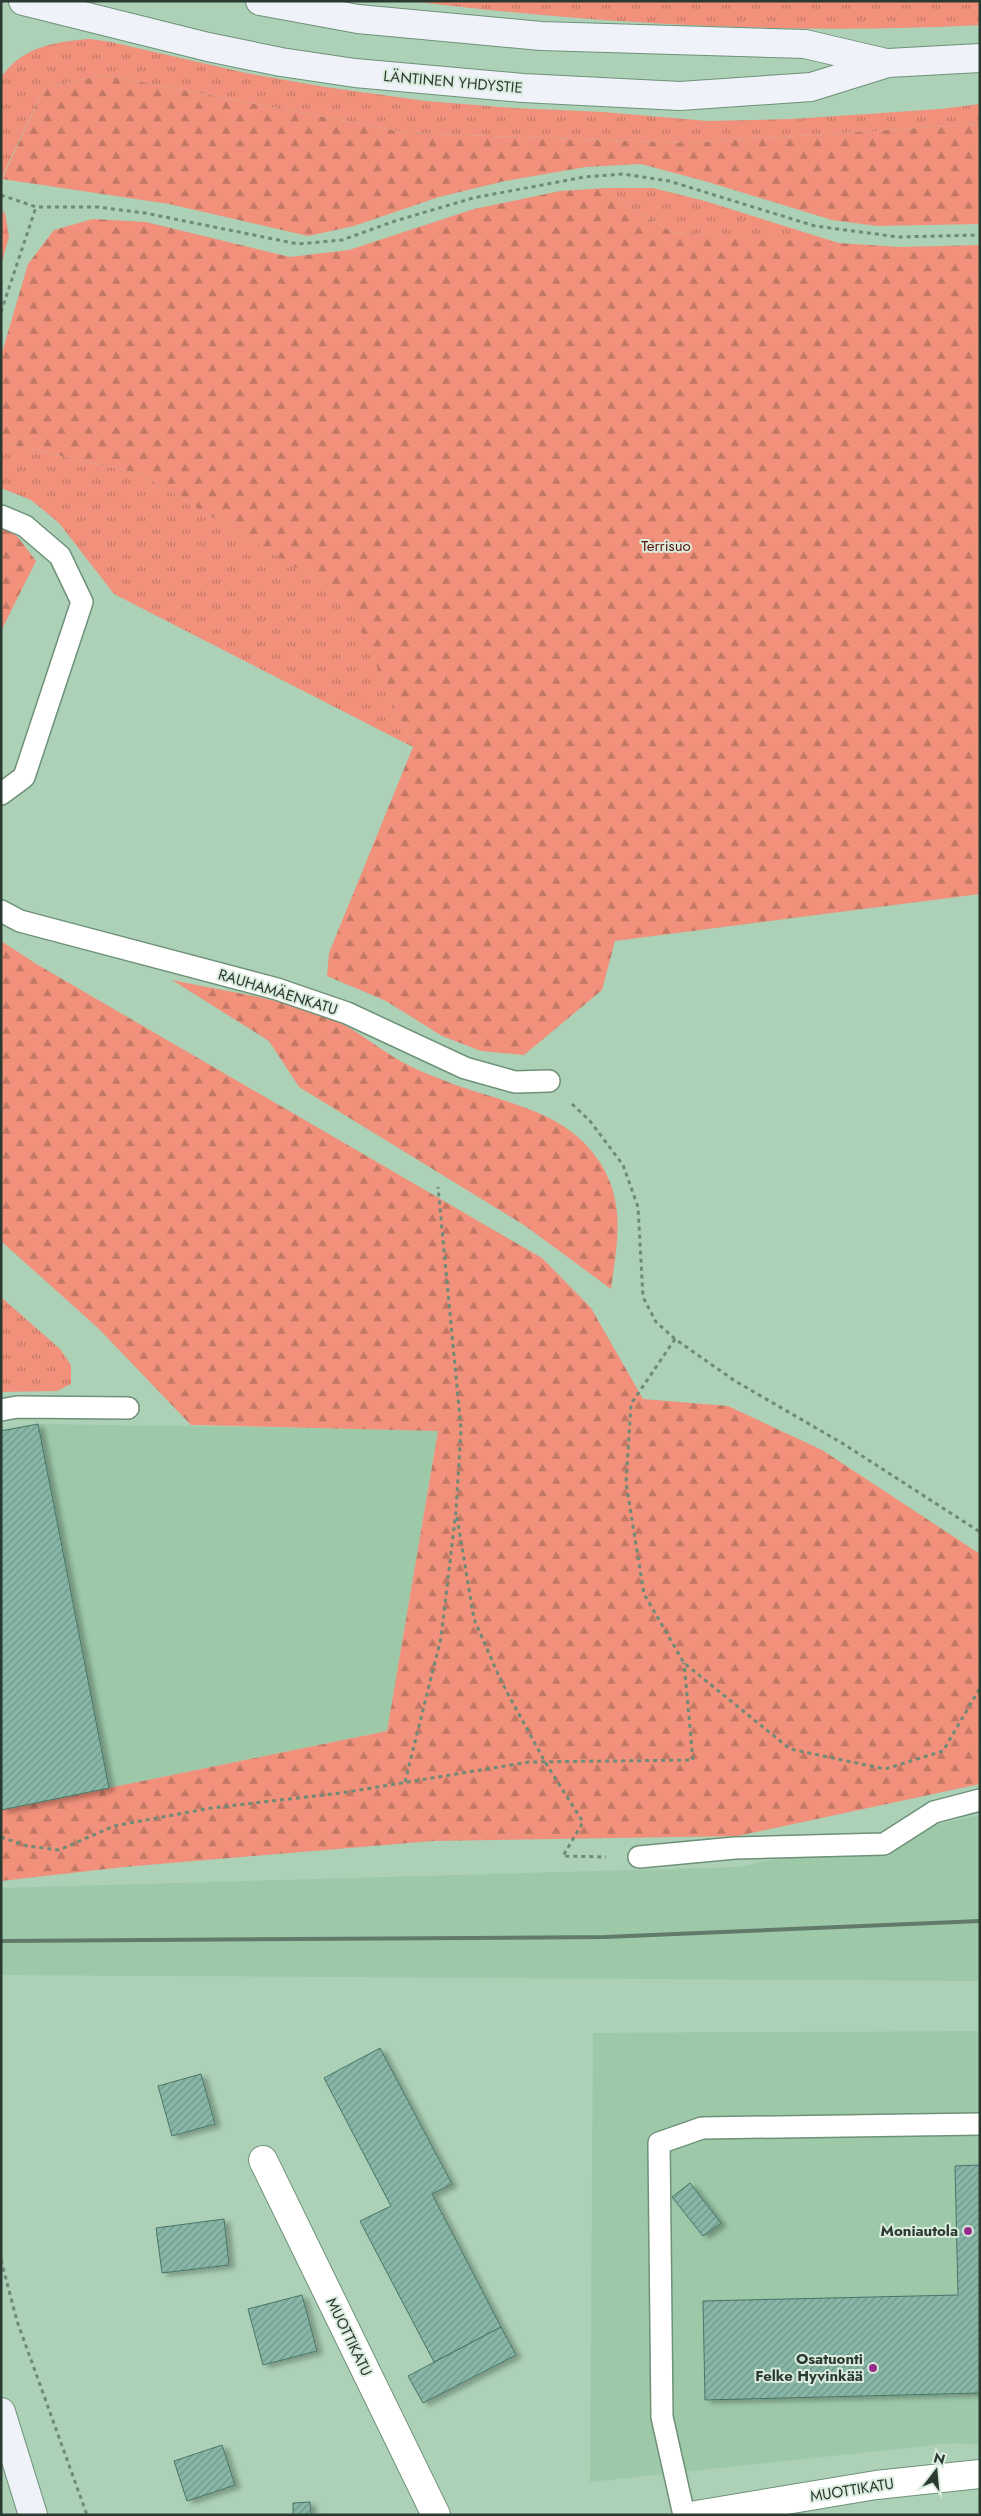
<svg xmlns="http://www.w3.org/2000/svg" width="981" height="2516" viewBox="0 0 981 2516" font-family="Jost,sans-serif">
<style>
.built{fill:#9dc9a9}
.grass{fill:url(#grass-tufts)}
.forest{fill:url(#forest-firs)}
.building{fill:url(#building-hatch);stroke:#487568;filter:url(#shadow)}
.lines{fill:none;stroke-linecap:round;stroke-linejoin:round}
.service-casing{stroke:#6e9178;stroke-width:24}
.minor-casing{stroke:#6e9178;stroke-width:30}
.secondary-casing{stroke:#6e9178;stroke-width:30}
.path{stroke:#6f8a77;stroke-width:3;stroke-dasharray:4 4;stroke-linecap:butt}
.service{stroke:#fff;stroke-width:21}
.minor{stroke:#fff;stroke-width:28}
.secondary{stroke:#f0f2f9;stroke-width:28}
.rail{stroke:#627a69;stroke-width:4}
.poi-dot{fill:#982b8b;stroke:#daecde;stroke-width:2}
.labels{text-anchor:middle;stroke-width:4;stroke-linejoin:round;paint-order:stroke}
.street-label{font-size:15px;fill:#2b3a30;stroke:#daecde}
.park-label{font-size:15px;fill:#591204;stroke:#daecde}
.poi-label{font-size:15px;font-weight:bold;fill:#2b3a30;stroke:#daecde;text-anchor:end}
</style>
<defs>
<pattern id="grass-tufts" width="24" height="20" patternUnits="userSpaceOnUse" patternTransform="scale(1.25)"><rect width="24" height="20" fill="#f1917b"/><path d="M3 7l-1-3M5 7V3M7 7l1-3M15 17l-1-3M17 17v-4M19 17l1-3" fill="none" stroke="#c37765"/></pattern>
<pattern id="forest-firs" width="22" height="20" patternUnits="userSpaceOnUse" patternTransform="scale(1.25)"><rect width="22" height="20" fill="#f1917b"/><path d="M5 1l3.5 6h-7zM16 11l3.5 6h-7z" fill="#c37765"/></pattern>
<pattern id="building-hatch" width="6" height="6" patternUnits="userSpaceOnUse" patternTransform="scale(1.25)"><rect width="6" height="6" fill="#88b7a8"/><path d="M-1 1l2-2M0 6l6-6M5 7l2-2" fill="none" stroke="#6f9689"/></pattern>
<filter id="shadow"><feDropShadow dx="5.5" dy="3" stdDeviation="2.5" flood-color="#0004"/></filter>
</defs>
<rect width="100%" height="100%" fill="#acd1b6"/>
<g class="built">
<polygon points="38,1424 438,1430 387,1731 1,1810 1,1429"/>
<polygon points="980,1815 980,1981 1,1975 1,1888 738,1867"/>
<polygon points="980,2031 980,2445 953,2443 590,2482 593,2033"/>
</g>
<g class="grass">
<path d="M410,1H980V25C793,35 596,24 410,1Z"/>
<path d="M90,39L111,42L246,73L325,87L426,101L514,108L603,112L708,121L792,119L941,109L980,104V124L689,143L408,133L104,75L45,87L1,179V78C22,46 55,42 90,39Z"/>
<polygon points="606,188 653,188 705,201 842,244 672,232 633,209"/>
<polygon points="1,211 5,213 9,237 1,265"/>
<polygon points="1,442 141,474 347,598 413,747 114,594 59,523 31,500 1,488"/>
<polygon points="1,1297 60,1349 71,1365 71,1384 57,1391 1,1392"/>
</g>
<g class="forest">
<polygon points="104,75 408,133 689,143 980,124 980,224 877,226 832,220 708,182 641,164 586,167 505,181 439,197 354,226 308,236 169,204 2,179 45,87"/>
<polygon points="606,188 633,209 672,232 900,247 980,245 980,894 615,941 602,990 524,1055 481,1051 442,1036 386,1001 327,976 329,953 413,747 346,598 141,474 1,442 1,356 28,264 54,230 93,219 146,222 290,257 349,250 474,209 560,191"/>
<polygon points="1,527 17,536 36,561 1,631"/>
<polygon points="1,941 38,965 542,1258 591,1308 643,1399 728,1406 822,1450 980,1554 980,1784 737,1836 432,1841 124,1867 1,1881 1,1810 387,1731 438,1431 191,1425 98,1328 1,1241"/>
<path d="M172,980C224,991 280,998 330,1018C357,1029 378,1049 404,1063C415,1069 427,1074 438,1078C496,1103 565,1106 601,1164C626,1206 617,1243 611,1289L524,1225L299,1087L269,1041Z"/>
</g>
<g class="building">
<polygon points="38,1424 109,1788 1,1810 1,1431"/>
<polygon points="380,2048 452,2184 432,2194 501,2327 434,2362 360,2221 391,2206 324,2078"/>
<polygon points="201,2074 215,2124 172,2136 158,2086"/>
<polygon points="980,2165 980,2393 705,2400 703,2301 958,2295 955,2166"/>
<polygon points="690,2183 721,2223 703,2236 672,2197"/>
<polygon points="224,2219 229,2265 162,2273 156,2228"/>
<polygon points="302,2295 317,2351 263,2365 248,2309"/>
<polygon points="501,2327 516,2355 423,2403 408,2376"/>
<polygon points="222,2445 235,2485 187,2501 174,2461"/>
<polygon points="310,2502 311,2515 293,2515 293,2503"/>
</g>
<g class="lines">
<g class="service-casing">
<g id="service">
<polyline points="1,516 25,526 60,556 82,602 24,777 1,794"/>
<polyline points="1,911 20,921 277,989 347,1013 465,1068 515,1082 549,1081"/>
<polyline points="1,1410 17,1407 128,1408"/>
<polyline points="639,1857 735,1848 884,1844 934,1812 980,1800"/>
<polyline points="684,2515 662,2417 659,2143 702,2128 980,2124"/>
</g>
</g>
<g class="minor-casing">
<g id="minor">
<polyline points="263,2160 436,2515"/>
<polyline points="696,2515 876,2485 980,2474"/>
</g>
</g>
<g class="secondary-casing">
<g id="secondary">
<polyline points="23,1 208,47 281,62 355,73 523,88 680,96 811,87 888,63 980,58"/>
<polyline points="260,1 358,19 541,36 805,44 886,63"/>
<polyline points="1,2412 33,2515"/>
</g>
</g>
<g class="path">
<polyline points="1,195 36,207 98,207 145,213 298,244 342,240 395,221 473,198 584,177 623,174 669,181 815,226 899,237 980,235"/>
<polyline points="1,312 36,207"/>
<polyline points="572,1104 590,1121 623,1165 638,1207 643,1297 656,1322 675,1339 735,1381 842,1443 980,1532"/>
<polyline points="675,1339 631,1404 626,1483 644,1594 684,1663 790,1749 885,1769 943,1751 980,1688"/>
<polyline points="457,1517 474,1619 501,1681 545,1762 583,1822 563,1856 606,1857"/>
<polyline points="405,1782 441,1638 456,1511 461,1429 438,1187"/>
<polyline points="1,1837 27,1846 59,1850 114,1826 211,1808 341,1793 529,1762 693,1760 684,1663"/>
<polyline points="1,2260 17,2321 87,2515"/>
</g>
<use href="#service" class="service"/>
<use href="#minor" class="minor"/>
<use href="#secondary" class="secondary"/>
<polyline class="rail" points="1,1941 605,1937 980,1921"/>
</g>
<g class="poi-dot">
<circle cx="968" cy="2231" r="5"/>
<circle cx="873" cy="2368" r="5"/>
</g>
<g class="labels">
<g class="street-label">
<text transform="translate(453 82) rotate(5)" y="5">LÄNTINEN YHDYSTIE</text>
<text transform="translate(278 992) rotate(17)" y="5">RAUHAMÄENKATU</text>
<text transform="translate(349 2337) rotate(64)" y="5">MUOTTIKATU</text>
<text transform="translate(852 2490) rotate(-9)" y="5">MUOTTIKATU</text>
</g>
<g class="park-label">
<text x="666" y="551">Terrisuo</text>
</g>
<g class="poi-label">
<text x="958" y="2236">Moniautola</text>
<text x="863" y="2364">Osatuonti<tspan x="863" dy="17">Felke Hyvinkää</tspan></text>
</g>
</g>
<rect width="981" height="2516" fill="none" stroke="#2b3a30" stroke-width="5"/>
<g transform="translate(936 2471) rotate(16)" stroke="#daecde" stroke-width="4" paint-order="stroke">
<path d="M0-4L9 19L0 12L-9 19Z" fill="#2b3a30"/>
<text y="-8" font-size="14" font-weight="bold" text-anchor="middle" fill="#2b3a30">N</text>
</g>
</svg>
